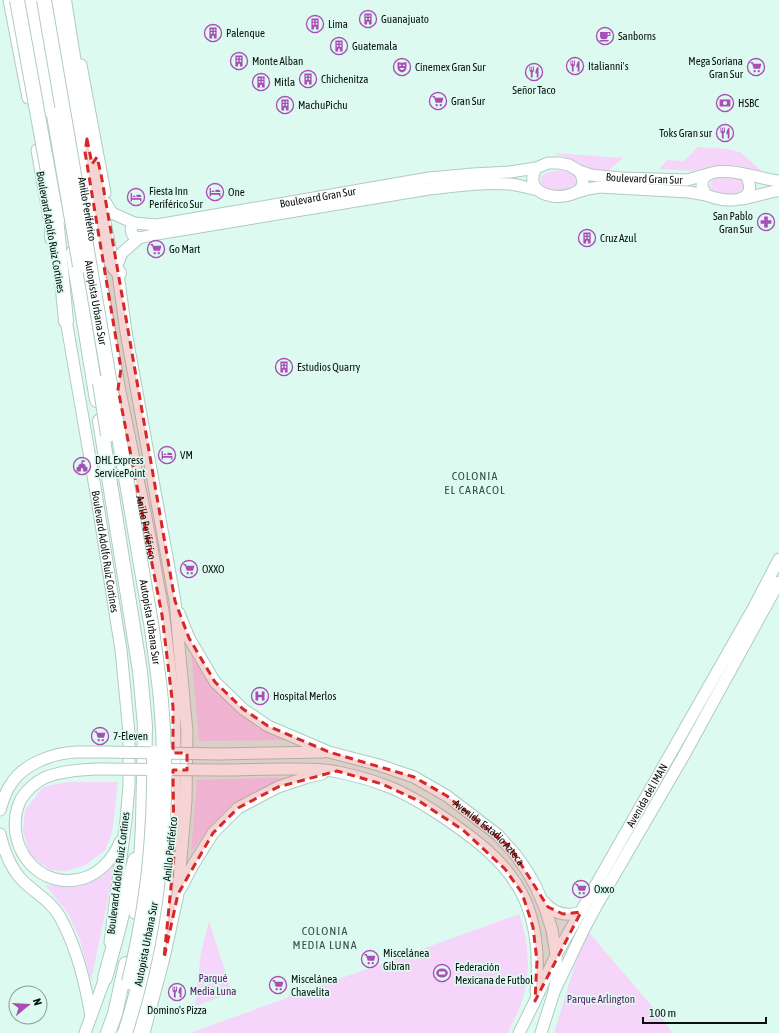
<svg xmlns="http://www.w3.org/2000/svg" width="779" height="1033" viewBox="0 0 779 1033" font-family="'Asap Condensed',sans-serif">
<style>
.green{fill:#f6d5fa}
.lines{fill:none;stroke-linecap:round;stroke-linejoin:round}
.secondary-casing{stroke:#afcbc2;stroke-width:13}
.highway-casing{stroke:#afcbc2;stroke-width:16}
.secondary{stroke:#fff;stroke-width:11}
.highway{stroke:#fff;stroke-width:14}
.secondary-bridge-casing{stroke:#afcbc2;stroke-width:13;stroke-linecap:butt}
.highway-bridge-casing{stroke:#afcbc2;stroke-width:16;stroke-linecap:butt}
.secondary-bridge{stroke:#fff;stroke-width:11}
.highway-bridge{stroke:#fff;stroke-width:14}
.marked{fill:#d62828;fill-opacity:0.2;stroke:#d62828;stroke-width:3;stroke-dasharray:8 5;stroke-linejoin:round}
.labels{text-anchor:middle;stroke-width:3.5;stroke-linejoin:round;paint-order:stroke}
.poi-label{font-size:11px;fill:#07110e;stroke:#ddfaf0;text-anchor:start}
.street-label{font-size:11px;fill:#07110e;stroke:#ddfaf0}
.park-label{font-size:11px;fill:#5e1668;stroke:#ddfaf0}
.neighbourhood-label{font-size:12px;letter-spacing:1px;fill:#354e46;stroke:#ddfaf0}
</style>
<rect width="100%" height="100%" fill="#ddfaf0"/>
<g class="green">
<polygon points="698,147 727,149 740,152 765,174 735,165 713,166 692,171 659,169 667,160 684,161"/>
<polygon points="553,153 623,158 608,171 598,171"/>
<polygon points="564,170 575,174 577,182 574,188 566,191 550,192 541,185 541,176 549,172"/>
<polygon points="716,176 743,179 745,187 740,193 728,196 713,194 710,184"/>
<polygon points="191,651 203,675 218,693 266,731 293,740 199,741"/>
<polygon points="300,777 257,792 233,804 209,828 191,852 197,780"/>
<polygon points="66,782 118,782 112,832 106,849 86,865 67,871 50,870 30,855 23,831 25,810 43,787"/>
<path d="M115,865L91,981L80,940L68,913L45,885C63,886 81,887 98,879C104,876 110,870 115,865Z"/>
<path d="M519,914C528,939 531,968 524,993C521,1007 514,1020 508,1033H190Z"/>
<polygon points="209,921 232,993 195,1006 201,953"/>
<polygon points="586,929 662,1018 673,1033 554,1033"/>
</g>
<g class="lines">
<g class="secondary-casing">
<g id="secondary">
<polyline points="9,0 28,98"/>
<polyline points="81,65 105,193"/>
<polyline points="37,150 49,218"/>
<path id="s1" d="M579,171L591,175L600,176L622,178L687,180L708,174"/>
<path d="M746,175C761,205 725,203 706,195L702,186C702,183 702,180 704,178C716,162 762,180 779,181"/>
<polyline points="578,192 588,189 599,187 689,192 706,195"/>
<polyline points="743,199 775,191 779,191"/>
<path id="s2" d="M106,203L112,213L134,223L157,225L429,178L473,174L510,172L536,168L548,163H559L569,165L579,171C581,174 583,178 583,182C582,204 518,202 536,168"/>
<path d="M134,223C129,229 131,237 139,238"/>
<path d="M117,265L122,253L139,238L157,234L429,189C456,186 483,182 510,184C519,185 528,188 537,190"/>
<polyline points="117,266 126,332 175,601 187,732 186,801 178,894 164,958 144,1033"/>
<path id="s3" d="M65,314L97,499L121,650L129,733V786L126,820L110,942"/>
<path id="s4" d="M179,613L189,638L215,682L243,709L268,726L329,752L379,765L414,777L447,796L498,835L515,854L527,871L536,887L545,908L552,930L556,955L557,975L554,992"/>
<polyline points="218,754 324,752"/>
<path d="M98,769C80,770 60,771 44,778C34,783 27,790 21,799C0,843 39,895 87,877C102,871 114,857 120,842"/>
<path d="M219,770C241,770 262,769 283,769C299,769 322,768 338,772C352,775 368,779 381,784C402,791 422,803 440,815C473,837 508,862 525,900C537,928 539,962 536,992"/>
<path d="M0,810C3,801 5,792 11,784C23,764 53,753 76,752C85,752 95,752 104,752"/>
<path d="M0,834C4,851 10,868 23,881C35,893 51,901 60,917C77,948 85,982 91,1016"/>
<polyline points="181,888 193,865 213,833 238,808 278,787 308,777 322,774"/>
<path d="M544,902C554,914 567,917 581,912"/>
<polyline points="85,1033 105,978 106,971"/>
<path id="s5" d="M519,1033L535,1001L556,955L754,607L779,559"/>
<polyline points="541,1033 554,992 584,929 598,903 683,757 779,582"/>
</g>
</g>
<g class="highway-casing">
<g id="highway">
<polyline points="30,0 52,128"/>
<path id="s6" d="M52,0L118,389L148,535L162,614L173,707L174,812L166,885L159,934L151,969L137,1021L133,1033"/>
<polyline points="64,0 83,120 103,219 111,261 115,268 119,273"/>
<polyline points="52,207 53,213 52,238"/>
<polyline points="57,227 66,321"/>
<polyline points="73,253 97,400"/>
<polyline points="100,421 140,671 145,726 143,825 139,897 136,912"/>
<polyline points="105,978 118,930 135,860"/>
<polyline points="108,1033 115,1014 126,964"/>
</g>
</g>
<use href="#secondary" class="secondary"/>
<use href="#highway" class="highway"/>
<g class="secondary-bridge-casing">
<g id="secondary-bridge">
<polyline points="104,752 218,754"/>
<polyline points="98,769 219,770"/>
</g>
</g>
<g class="highway-bridge-casing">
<g id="highway-bridge">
<polyline points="17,0 57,221"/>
<path id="s7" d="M44,0L152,629C155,653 159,677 161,701C171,809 158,930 125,1033"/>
<polyline points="54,115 80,266"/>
<polyline points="100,383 108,435"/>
<path d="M129,982C133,965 137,948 140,931C151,873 155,812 154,753"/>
</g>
</g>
<use href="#secondary-bridge" class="secondary-bridge"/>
<use href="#highway-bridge" class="highway-bridge"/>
</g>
<path class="marked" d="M87,139L92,164L97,157L101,174L175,601L189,638L215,682L243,709L268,726L329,752L414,777L447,796L510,847L548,907L563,914L581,912L535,1001L537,961L533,927L522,893L505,869L463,830L419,801L382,784L337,771L278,787L238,808L213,833L178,894L164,958L174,856L173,770H187V753H173V707L162,615L118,389L121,369L85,152Z"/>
<defs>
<g id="building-ring" transform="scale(0.9)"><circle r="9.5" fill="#ddfaf0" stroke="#aa4db7" stroke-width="1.5"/><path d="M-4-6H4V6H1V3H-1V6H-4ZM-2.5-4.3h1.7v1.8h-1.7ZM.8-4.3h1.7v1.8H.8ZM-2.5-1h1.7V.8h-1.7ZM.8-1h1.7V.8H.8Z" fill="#aa4db7"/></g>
<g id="cafe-ring" transform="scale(0.9)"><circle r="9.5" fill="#ddfaf0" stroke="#aa4db7" stroke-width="1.5"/><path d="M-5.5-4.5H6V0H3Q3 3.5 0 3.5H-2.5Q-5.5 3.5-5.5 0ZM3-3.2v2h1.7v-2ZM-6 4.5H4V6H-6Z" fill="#aa4db7"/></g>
<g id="restaurant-ring" transform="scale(0.9)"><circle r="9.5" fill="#ddfaf0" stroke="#aa4db7" stroke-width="1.5"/><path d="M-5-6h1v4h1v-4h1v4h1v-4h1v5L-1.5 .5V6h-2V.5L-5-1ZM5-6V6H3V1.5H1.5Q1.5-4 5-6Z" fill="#aa4db7"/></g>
<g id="theatre-ring" transform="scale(0.9)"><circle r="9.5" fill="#ddfaf0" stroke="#aa4db7" stroke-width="1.5"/><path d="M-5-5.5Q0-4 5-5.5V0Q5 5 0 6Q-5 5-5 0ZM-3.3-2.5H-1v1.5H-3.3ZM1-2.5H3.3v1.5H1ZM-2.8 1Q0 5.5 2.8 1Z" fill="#aa4db7"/></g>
<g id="supermarket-ring" transform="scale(0.9)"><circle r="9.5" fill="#ddfaf0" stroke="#aa4db7" stroke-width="1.5"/><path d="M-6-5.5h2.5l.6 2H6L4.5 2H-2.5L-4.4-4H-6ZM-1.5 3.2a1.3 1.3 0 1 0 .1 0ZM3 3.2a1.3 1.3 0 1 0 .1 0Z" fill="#aa4db7"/></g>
<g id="bank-ring" transform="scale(0.9)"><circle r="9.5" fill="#ddfaf0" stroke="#aa4db7" stroke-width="1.5"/><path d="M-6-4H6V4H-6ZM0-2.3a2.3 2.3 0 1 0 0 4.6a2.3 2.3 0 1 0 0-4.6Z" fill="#aa4db7"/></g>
<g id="hotel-ring" transform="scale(0.9)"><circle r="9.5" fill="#ddfaf0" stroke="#aa4db7" stroke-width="1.5"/><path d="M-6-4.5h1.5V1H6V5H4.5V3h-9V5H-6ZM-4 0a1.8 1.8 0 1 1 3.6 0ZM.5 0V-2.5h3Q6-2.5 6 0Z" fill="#aa4db7"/></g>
<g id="pharmacy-ring" transform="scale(0.9)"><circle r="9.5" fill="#ddfaf0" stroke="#aa4db7" stroke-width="1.5"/><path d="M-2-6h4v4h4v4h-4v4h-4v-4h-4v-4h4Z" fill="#aa4db7"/></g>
<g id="civic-ring" transform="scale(0.9)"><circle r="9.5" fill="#ddfaf0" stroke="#aa4db7" stroke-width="1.5"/><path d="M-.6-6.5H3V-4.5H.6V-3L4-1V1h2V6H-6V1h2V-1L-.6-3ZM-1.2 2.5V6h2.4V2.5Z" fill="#aa4db7"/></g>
<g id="hospital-ring" transform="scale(0.9)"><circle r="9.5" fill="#ddfaf0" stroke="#aa4db7" stroke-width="1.5"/><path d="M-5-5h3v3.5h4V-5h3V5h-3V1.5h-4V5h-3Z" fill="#aa4db7"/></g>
<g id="stadium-ring" transform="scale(0.9)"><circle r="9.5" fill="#ddfaf0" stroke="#aa4db7" stroke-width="1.5"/><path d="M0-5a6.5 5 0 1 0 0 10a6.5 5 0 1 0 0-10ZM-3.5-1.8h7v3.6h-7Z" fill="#aa4db7"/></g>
</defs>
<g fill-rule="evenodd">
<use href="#building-ring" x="368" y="19"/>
<use href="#building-ring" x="315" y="24"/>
<use href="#building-ring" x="213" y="33"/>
<use href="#cafe-ring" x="605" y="36"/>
<use href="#building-ring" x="339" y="46"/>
<use href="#building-ring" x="239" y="61"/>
<use href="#restaurant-ring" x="575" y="66"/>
<use href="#theatre-ring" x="402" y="67"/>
<use href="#supermarket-ring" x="756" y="67"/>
<use href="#restaurant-ring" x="534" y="72"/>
<use href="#building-ring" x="308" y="79"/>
<use href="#building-ring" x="261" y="82"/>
<use href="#supermarket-ring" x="438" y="101"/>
<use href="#bank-ring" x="725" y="103"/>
<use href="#building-ring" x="285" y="105"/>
<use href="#restaurant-ring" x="725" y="133"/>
<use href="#hotel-ring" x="215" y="192"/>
<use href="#hotel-ring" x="136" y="197"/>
<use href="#pharmacy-ring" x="766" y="222"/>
<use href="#building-ring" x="587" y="238"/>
<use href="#supermarket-ring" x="156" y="249"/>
<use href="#building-ring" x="284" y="367"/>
<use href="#hotel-ring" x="167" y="455"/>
<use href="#civic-ring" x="82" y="466"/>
<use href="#supermarket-ring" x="189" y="569"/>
<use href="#hospital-ring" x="260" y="696"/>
<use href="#supermarket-ring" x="100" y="736"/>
<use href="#supermarket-ring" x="581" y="889"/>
<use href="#supermarket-ring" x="370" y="959"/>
<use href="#stadium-ring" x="442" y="973"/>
<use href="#supermarket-ring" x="278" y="985"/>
<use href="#restaurant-ring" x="177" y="992"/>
</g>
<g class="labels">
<g class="poi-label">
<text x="381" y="23">Guanajuato</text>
<text x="328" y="28">Lima</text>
<text x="226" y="37">Palenque</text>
<text x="618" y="40">Sanborns</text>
<text x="352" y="50">Guatemala</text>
<text x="252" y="65">Monte Alban</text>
<text x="743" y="65" text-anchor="end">Mega Soriana<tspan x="743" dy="13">Gran Sur</tspan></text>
<text x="588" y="70">Italianni's</text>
<text x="415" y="71">Cinemex Gran Sur</text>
<text x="321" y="83">Chichenitza</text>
<text x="274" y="86">Mitla</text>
<text x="534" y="94" text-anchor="middle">Señor Taco</text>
<text x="451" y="105">Gran Sur</text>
<text x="738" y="107">HSBC</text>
<text x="298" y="109">MachuPichu</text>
<text x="712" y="137" text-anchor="end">Toks Gran sur</text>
<text x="149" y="195">Fiesta Inn<tspan x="149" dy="13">Periférico Sur</tspan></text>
<text x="228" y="196">One</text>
<text x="753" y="220" text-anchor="end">San Pablo<tspan x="753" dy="13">Gran Sur</tspan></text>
<text x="600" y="242">Cruz Azul</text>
<text x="169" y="253">Go Mart</text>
<text x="297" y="371">Estudios Quarry</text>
<text x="180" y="459">VM</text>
<text x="95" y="464">DHL Express<tspan x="95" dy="13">ServicePoint</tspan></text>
<text x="202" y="573">OXXO</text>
<text x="273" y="700">Hospital Merlos</text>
<text x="113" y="740">7-Eleven</text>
<text x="594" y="893">Oxxo</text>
<text x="383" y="957">Miscelánea<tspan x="383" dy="13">Gibran</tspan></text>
<text x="455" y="971">Federación<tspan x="455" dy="13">Mexicana de Futbol</tspan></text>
<text x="291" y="983">Miscelánea<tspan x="291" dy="13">Chavelita</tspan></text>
<text x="177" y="1014" text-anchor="middle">Domino's Pizza</text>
</g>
<g class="street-label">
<text dy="4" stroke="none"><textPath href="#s1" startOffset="66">Boulevard Gran Sur</textPath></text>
<text dy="4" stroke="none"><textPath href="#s2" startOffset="222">Boulevard Gran Sur</textPath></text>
<text dy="4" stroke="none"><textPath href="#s6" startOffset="212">Anillo Periférico</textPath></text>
<text transform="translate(51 232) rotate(80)" y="4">Boulevard Adolfo Ruiz Cortines</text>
<text dy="4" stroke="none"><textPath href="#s7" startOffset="307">Autopista Urbana Sur</textPath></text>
<text dy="4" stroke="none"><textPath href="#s6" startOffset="536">Anillo Periférico</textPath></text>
<text dy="4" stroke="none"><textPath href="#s3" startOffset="241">Boulevard Adolfo Ruiz Cortines</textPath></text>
<text dy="4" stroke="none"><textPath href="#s7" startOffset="631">Autopista Urbana Sur</textPath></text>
<text dy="4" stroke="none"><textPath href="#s5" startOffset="270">Avenida del IMAN</textPath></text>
<text dy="4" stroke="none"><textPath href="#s4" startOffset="396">Avenida Estadio Azteca</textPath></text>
<text transform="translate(170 849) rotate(-84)" y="4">Anillo Periférico</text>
<text transform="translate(118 873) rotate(-83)" y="4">Boulevard Adolfo Ruiz Cortines</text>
<text transform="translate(146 944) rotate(-79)" y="4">Autopista Urbana Sur</text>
</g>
<g class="park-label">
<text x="213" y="982">Parqué<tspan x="213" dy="13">Media Luna</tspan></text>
<text x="601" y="1003">Parque Arlington</text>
</g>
<g class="neighbourhood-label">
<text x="475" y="480">COLONIA<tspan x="475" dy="14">EL CARACOL</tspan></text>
<text x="325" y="935">COLONIA<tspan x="325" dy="14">MEDIA LUNA</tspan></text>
</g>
</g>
<g transform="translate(28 1005) rotate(72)"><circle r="19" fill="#ddfaf0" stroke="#879d96"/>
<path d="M0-3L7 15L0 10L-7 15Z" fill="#aa4db7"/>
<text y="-6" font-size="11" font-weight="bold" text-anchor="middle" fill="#07110e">N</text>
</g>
<path d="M643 1017v6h123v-6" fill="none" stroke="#07110e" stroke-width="2"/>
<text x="649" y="1017" font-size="12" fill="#07110e" stroke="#ddfaf0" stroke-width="3" paint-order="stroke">100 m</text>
</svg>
